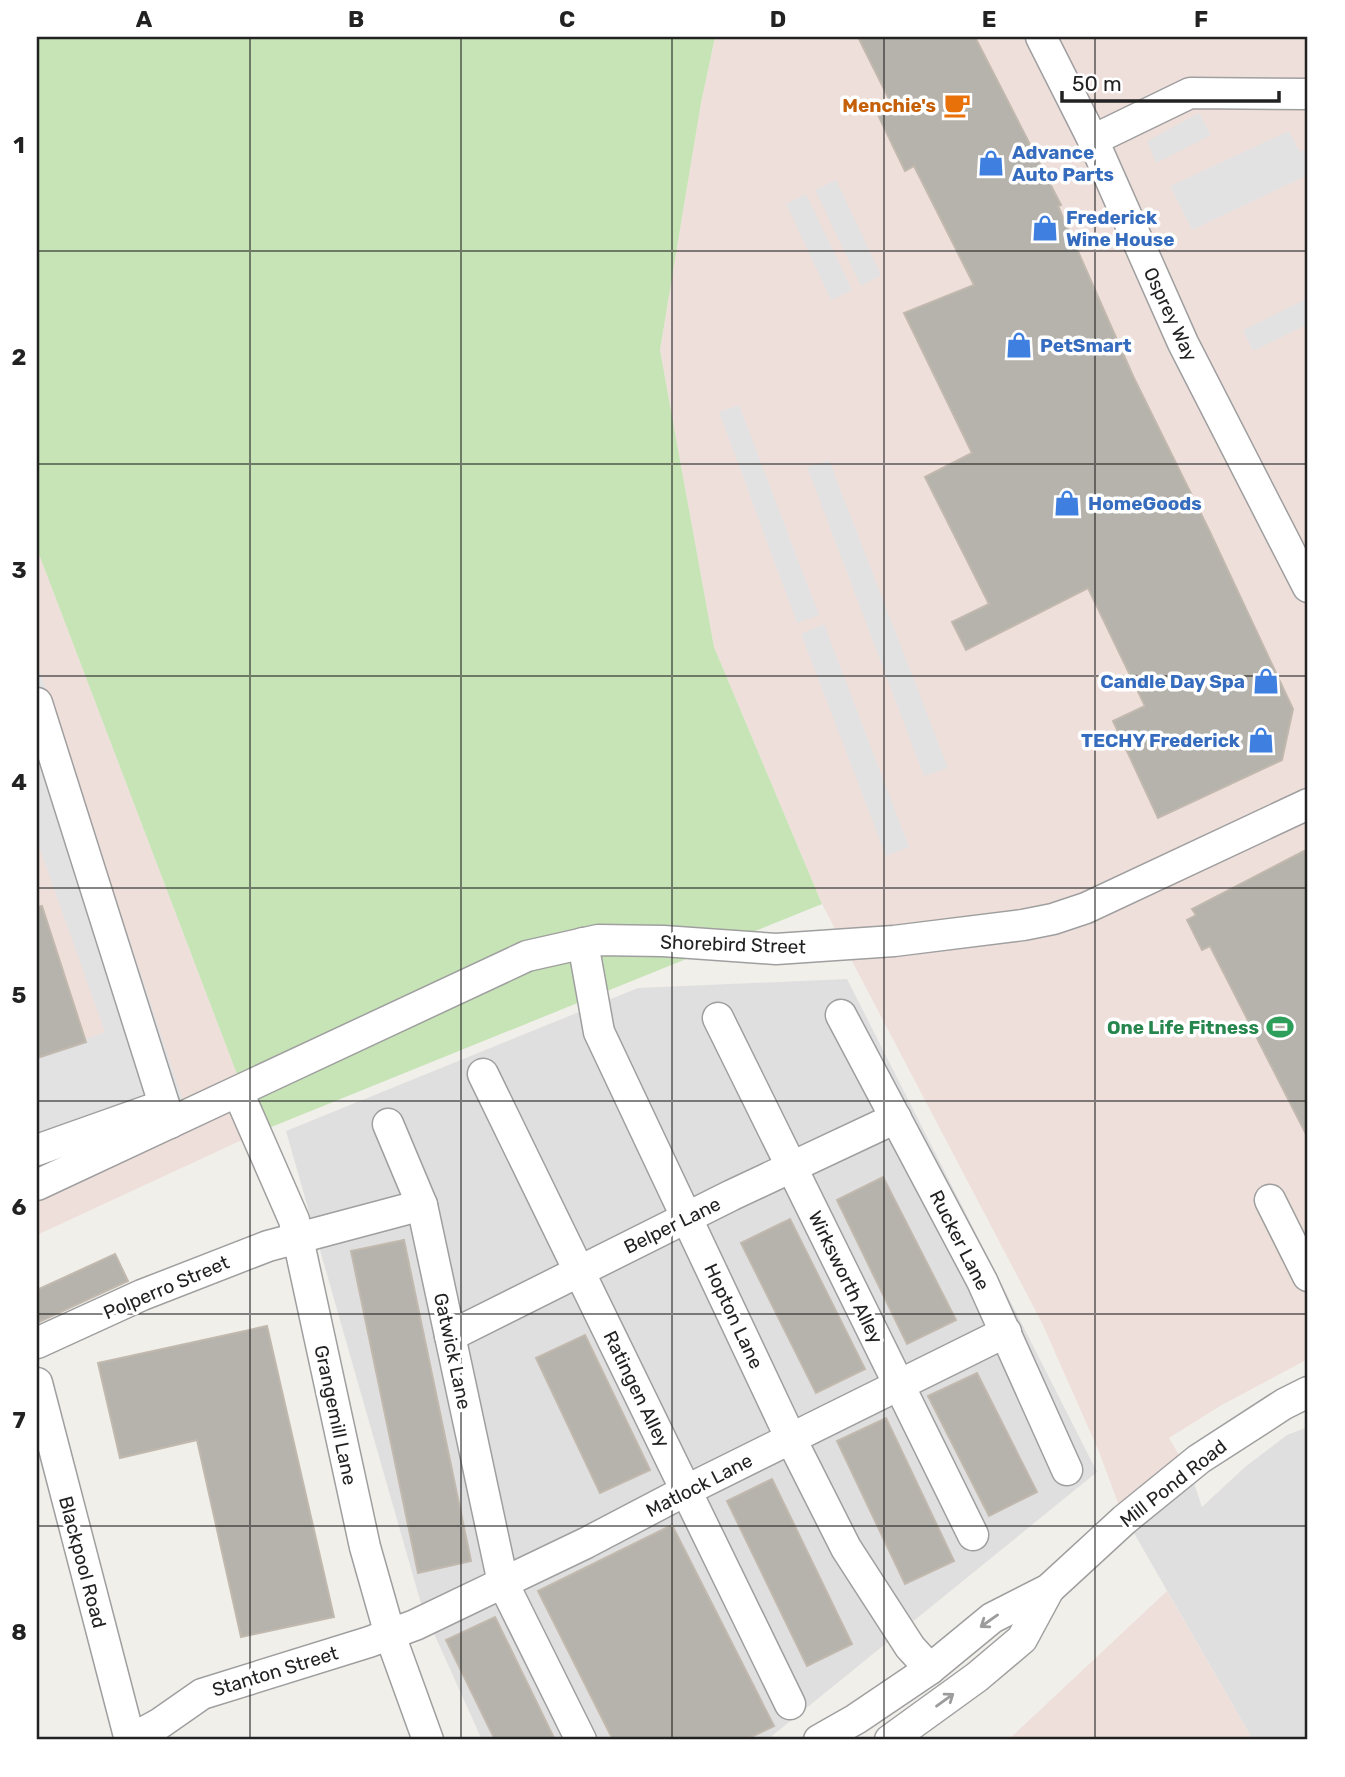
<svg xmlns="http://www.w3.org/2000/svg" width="1345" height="1777" viewBox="0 0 1345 1777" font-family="Rubik,sans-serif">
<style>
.residential{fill:#e0dfdf}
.commercial{fill:#efdfdb}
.grass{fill:#c7e4b6}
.parking{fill:#e2e2e2}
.building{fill:#b6b2ac;stroke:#c1b9ae;stroke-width:2}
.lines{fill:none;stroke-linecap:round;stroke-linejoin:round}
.minor-casing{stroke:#9f9f9f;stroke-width:33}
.minor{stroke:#fff;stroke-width:30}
.oneway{stroke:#9c9c9c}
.grid{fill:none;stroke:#222;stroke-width:2;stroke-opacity:0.55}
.labels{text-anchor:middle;stroke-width:7;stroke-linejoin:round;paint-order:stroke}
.food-label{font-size:19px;font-weight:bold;fill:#c56008;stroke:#fff;text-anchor:end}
.shop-label{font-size:19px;font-weight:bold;fill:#366cbe;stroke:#fff;text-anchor:start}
.street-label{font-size:19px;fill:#222;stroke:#fff}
.leisure-label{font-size:19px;font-weight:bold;fill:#27864d;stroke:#fff;text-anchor:end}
.neatline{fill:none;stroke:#222;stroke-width:2.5}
.grid-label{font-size:23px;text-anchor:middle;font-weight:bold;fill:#222}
</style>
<rect width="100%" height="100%" fill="#f1efea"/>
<g class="residential">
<polygon points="847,979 1097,1472 767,1740 482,1740 422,1607 286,1131 638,988"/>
<polygon points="1308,1427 1308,1740 1253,1740 1127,1521 1189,1468 1202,1507 1245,1467 1287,1435"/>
</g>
<g class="commercial">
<polygon points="715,37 1308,37 1308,1359 1220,1406 1169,1438 1187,1468 1124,1520 1100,1454 1042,1323 822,904 714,647 660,350 701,103"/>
<polygon points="37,549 259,1132 37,1235"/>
<polygon points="1167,1591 1253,1740 1007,1740 1008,1740"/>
</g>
<polygon class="grass" points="37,37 715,37 701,103 660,350 714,647 822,904 259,1132 37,549"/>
<g class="parking">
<polygon points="1199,113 1211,135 1156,163 1147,141"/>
<polygon points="1289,131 1300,152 1308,148 1308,175 1192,230 1170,186"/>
<polygon points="836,180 881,275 861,286 815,190"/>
<polygon points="806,194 852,290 831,300 786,204"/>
<polygon points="1308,298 1308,324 1253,351 1243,330"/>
<polygon points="739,405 819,615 797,623 719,412"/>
<polygon points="829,460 948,768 924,776 807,467"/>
<polygon points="824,624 909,847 886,856 801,634"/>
<polygon points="37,662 188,1116 37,1183 37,1057 105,1032 37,841"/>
</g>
<g class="building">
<polygon points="858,37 975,37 1061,205 1058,206 1133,376 1209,530 1293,709 1282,760 1158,818 1113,721 1145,706 1088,588 966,650 952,622 989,604 925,477 972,453 904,313 974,285 914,166 905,171 878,115 893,107"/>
<polygon points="1308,849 1308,1138 1210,946 1202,950 1187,920 1196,915 1192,909"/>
<polygon points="42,906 86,1042 37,1058 37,907"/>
<polygon points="883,1177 956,1320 907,1344 837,1200"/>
<polygon points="790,1219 865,1369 816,1393 741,1243"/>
<polygon points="404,1240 471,1561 418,1573 351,1251"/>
<polygon points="115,1254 128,1281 37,1323 37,1290"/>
<polygon points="267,1326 334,1617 241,1637 197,1440 120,1458 98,1363"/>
<polygon points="585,1335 650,1470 600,1493 536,1358"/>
<polygon points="977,1373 1037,1492 989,1516 928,1396"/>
<polygon points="886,1418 954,1561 905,1584 837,1441"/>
<polygon points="772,1479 852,1644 807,1666 727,1501"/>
<polygon points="672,1525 774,1726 745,1740 613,1740 538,1591"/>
<polygon points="495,1617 555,1740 495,1740 446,1640"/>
</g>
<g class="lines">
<g class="minor-casing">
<g id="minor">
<polyline points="1041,37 1093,140 1183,343 1308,587"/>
<polyline points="1093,140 1190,93 1308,94"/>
<polyline points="37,703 170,1123"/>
<polyline points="583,943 599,1032 791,1439 846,1548 910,1647 930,1669"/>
<polyline points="841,1015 982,1281 1067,1470"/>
<polyline points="718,1018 973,1535"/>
<polyline points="483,1074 790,1704"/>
<polyline points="238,1092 294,1220 365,1547 390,1635 428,1740"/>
<polyline points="388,1124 422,1205 503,1583 581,1740"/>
<polyline points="37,1150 164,1105"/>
<polyline points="37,1185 527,956 598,940 663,941 776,949 894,941 1023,925 1053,919 1086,908 1308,804"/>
<polyline points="1270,1200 1308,1276"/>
<polyline points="450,1336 732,1195 896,1118"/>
<polyline points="37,1343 142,1295 268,1246 422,1205"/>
<polyline points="37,1383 130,1740"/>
<polyline points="130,1740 159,1724 202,1694 369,1642 415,1625 586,1543 687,1490 1006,1332"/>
<polyline points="819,1740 856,1719 930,1669 992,1618 1049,1589 1124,1520 1199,1459 1284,1404 1308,1392"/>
<polyline points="890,1740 977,1677 1022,1639 1049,1589"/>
</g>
</g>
<use href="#minor" class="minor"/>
</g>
<defs><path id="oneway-shaft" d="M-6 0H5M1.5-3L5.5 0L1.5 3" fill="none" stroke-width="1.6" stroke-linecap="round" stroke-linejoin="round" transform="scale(1.75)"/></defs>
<g class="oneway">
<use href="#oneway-shaft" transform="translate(989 1621) rotate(145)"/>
<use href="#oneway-shaft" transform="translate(945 1700) rotate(-36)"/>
</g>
<path class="grid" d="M250,37V1740M461,37V1740M672,37V1740M884,37V1740M1095,37V1740M37,251H1308M37,464H1308M37,676H1308M37,888H1308M37,1101H1308M37,1314H1308M37,1526H1308"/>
<defs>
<g id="cafe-bare" transform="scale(2.1)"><path d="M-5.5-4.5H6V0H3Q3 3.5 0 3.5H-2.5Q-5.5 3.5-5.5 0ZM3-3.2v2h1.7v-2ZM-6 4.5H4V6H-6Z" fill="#e8710a" stroke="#fff" stroke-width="2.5" paint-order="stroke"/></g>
<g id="shop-bare" transform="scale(2.1)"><path d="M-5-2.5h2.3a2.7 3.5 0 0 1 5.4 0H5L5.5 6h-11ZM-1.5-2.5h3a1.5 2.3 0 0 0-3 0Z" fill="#3f7fe0" stroke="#fff" stroke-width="2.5" paint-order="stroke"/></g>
<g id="stadium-bare" transform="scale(2.1)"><path d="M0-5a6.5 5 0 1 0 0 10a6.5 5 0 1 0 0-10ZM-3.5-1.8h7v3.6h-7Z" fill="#2e9e5b" stroke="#fff" stroke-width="2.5" paint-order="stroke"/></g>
</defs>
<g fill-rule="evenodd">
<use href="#cafe-bare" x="957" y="105"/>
<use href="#shop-bare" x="991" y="163"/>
<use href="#shop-bare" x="1045" y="228"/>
<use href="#shop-bare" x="1019" y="345"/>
<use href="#shop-bare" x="1067" y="503"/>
<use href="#shop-bare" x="1266" y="681"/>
<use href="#shop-bare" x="1261" y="740"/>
<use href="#stadium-bare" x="1280" y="1027"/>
</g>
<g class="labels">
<g class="food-label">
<text x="936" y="112">Menchie's</text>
</g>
<g class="shop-label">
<text x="1012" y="159">Advance<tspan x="1012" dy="22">Auto Parts</tspan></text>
<text x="1066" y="224">Frederick<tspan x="1066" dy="22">Wine House</tspan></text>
<text x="1040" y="352">PetSmart</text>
<text x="1088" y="510">HomeGoods</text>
<text x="1245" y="688" text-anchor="end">Candle Day Spa</text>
<text x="1240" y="747" text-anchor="end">TECHY Frederick</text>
</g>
<g class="street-label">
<text transform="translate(1171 314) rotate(65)" y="7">Osprey Way</text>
<text transform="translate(733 944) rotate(2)" y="7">Shorebird Street</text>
<text transform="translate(672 1225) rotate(-26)" y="7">Belper Lane</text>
<text transform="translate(960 1240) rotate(63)" y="7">Rucker Lane</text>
<text transform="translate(846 1277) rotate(64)" y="7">Wirksworth Alley</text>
<text transform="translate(166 1287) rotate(-23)" y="7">Polperro Street</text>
<text transform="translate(734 1316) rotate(65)" y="7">Hopton Lane</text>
<text transform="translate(453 1351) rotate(78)" y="7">Gatwick Lane</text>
<text transform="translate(637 1389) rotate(64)" y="7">Ratingen Alley</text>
<text transform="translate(336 1415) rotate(78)" y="7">Grangemill Lane</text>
<text transform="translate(1173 1483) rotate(-38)" y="7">Mill Pond Road</text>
<text transform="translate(699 1485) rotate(-27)" y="7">Matlock Lane</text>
<text transform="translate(83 1562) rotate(75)" y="7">Blackpool Road</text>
<text transform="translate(275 1671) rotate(-17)" y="7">Stanton Street</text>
</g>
<g class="leisure-label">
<text x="1259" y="1034">One Life Fitness</text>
</g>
</g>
<rect width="1345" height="1777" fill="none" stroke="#ffffff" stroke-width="77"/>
<path d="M1062 91v10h217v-10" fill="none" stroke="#222222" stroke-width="3.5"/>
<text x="1072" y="91" font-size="21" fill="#222222" stroke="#ffffff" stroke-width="5" paint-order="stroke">50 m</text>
<rect x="38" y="38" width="1268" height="1700" class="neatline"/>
<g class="grid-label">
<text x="144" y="27">A</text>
<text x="356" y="27">B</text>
<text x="567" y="27">C</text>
<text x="778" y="27">D</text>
<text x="989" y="27">E</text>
<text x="1201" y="27">F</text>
<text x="19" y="153">1</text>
<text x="19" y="365">2</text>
<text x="19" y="578">3</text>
<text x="19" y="790">4</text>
<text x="19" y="1003">5</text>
<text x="19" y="1215">6</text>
<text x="19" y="1428">7</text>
<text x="19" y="1640">8</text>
</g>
</svg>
